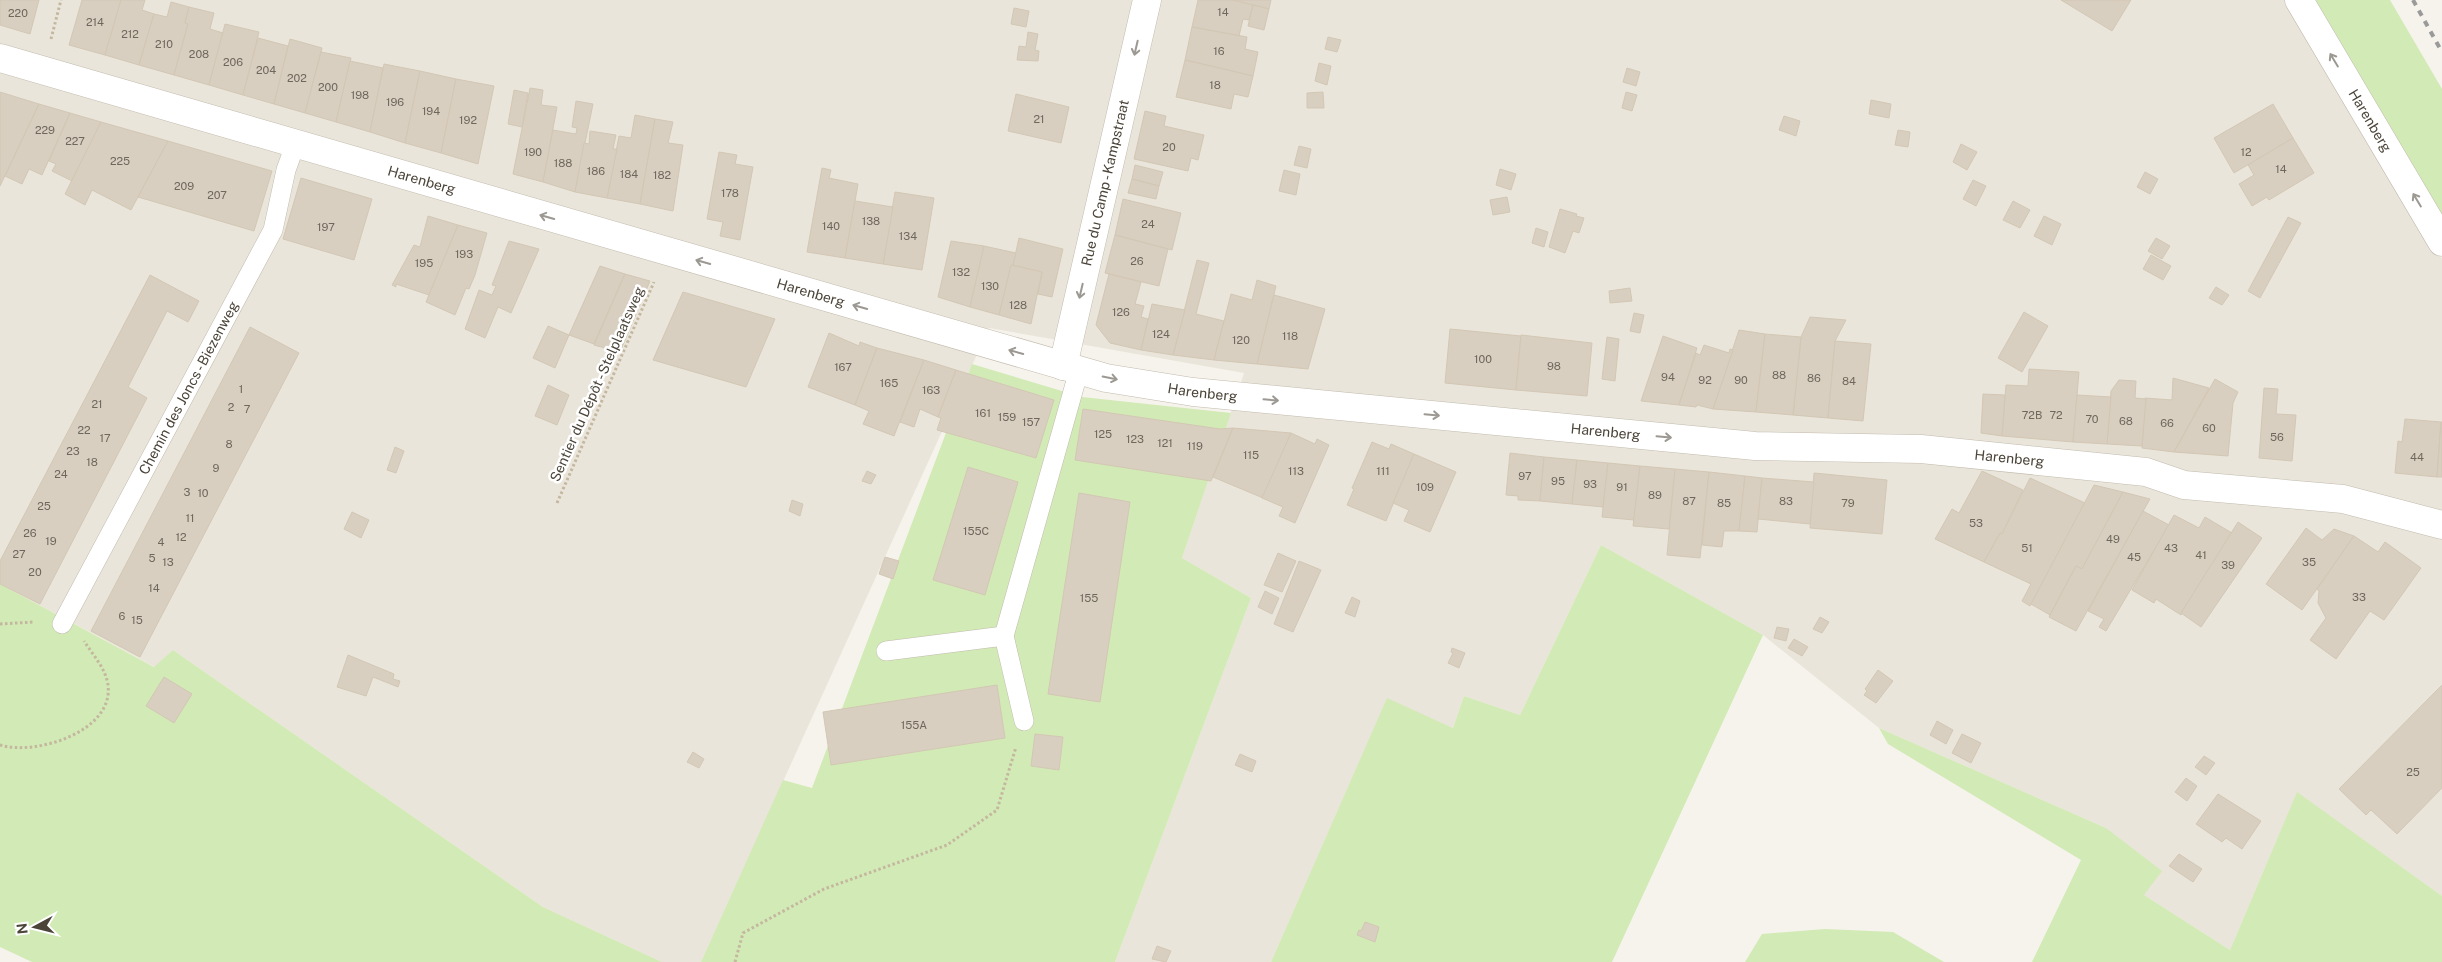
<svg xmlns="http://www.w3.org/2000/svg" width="2442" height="962" viewBox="0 0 2442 962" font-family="'Public Sans',sans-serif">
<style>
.residential{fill:#eae5da}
.green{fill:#d2eab5}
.building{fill:#d8cfc1;stroke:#d3c7b4}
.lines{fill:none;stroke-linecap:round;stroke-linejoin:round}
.service-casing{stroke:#c2bbae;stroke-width:20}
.minor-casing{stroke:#c2bbae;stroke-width:29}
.path{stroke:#c4b79f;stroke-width:3;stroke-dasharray:2.5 2.5;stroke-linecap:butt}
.service{stroke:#fff;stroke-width:19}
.minor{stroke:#fff;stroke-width:28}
.rail{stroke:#9a9a9a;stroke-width:4;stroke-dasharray:6 6;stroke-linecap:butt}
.oneway{stroke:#9c9892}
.labels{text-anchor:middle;stroke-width:5;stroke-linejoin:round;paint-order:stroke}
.number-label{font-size:11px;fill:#6e675b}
.street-label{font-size:14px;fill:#4b4439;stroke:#fff}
</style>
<rect width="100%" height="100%" fill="#f6f3ec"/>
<polygon class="residential" points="0,0 2315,0 2379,151 2442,259 2442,896 2297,793 2230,950 2144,895 2106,828 1879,728 1763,635 1601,545 1520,715 1464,696 1453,728 1387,699 1271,962 1115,962 1251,598 1182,558 1244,373 989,328 701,962 662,962 543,907 173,650 155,667 0,584"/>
<g class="green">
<polygon points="2315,0 2390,0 2442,89 2442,216"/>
<polygon points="972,364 1082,397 1231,413 1182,558 1251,598 1115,962 701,962 783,780 812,788"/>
<polygon points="1601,545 1763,635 1612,962 1271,962 1387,698 1453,728 1464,696 1520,715"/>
<polygon points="0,584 154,667 173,650 543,907 662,962 32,962 0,947"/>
<polygon points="1879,728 2106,828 2162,871 2144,895 2230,950 2297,792 2442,896 2442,962 2032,962 2081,860 1888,744"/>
<polygon points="1825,929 1893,932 1944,962 1745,962 1762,934"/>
</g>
<g class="building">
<polygon points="0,0 39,0 30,34 0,25"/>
<polygon points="82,0 121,0 105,55 69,45"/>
<polygon points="121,0 145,0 142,10 154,14 139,65 105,55"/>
<polygon points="1198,0 1233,0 1253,5 1249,20 1243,19 1239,36 1192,27"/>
<polygon points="1233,0 1271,0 1269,9"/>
<polygon points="2061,0 2131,0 2112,31"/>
<polygon points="171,2 189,7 185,23 188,24 174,75 139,65 154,14 167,17"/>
<polygon points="1253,5 1269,9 1264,30 1248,26"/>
<polygon points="189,7 214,13 210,29 223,33 209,85 174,75 188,24 185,23"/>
<polygon points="1014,8 1029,11 1026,27 1011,24"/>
<polygon points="225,24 259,32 243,95 209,85"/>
<polygon points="1192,27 1247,37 1245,49 1258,52 1253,76 1185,60"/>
<polygon points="1028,32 1038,34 1035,50 1039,51 1038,61 1017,60 1019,46 1026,47"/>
<polygon points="1328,37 1341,40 1337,52 1325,49"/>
<polygon points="258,38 288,46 274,104 243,95"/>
<polygon points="290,39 322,48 305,113 274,104"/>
<polygon points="321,52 351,58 336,122 305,113"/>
<polygon points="1185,60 1253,76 1248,97 1234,94 1231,109 1176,97"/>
<polygon points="350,61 383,68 370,132 336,122"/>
<polygon points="1319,63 1331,66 1327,85 1315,81"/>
<polygon points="384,64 420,71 405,143 370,132"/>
<polygon points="1627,68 1640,72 1636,86 1623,82"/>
<polygon points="420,71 456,79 441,153 405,143"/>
<polygon points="456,79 494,86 478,164 441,153"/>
<polygon points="530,88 543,90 541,105 557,107 543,182 513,174"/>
<polygon points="514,90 528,93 522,127 508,124"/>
<polygon points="0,92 39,104 0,186"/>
<polygon points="1323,92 1324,108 1307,108 1307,93"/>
<polygon points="1626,92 1637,95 1632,111 1622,108"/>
<polygon points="1016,94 1069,107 1061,143 1008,131"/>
<polygon points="1871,100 1891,104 1889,118 1869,114"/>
<polygon points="576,101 593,104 575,192 543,182 553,130 576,134 577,128 572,127"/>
<polygon points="39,104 70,113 42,175 29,169 22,184 5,176"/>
<polygon points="2273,104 2293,138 2234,173 2214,138"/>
<polygon points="1145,111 1166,116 1164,126 1204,135 1198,160 1191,158 1188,171 1134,159"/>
<polygon points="70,113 101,122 72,181 52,171 56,164 49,161"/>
<polygon points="635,115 655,119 640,204 607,198 619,136 631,138"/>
<polygon points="1784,116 1800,121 1796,136 1779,130"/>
<polygon points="655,119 673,122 668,143 683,145 673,211 640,204"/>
<polygon points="101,122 168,141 131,210 92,190 85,205 65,194"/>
<polygon points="1898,130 1910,132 1908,147 1895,145"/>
<polygon points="590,131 616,135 613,149 617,149 607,198 575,192 584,143 589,144"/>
<polygon points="2293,138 2314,173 2269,200 2267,197 2252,206 2239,184 2254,175 2248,165"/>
<polygon points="168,141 272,171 254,231 138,197"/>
<polygon points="1961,144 1977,152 1967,170 1953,162"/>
<polygon points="1299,146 1311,149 1307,168 1294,165"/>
<polygon points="719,152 737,155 735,164 753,167 740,240 720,236 723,222 707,219"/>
<polygon points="1135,165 1163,172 1159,186 1132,179"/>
<polygon points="822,168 831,170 829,178 858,184 845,258 807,252"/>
<polygon points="1500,169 1516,174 1511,190 1496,185"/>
<polygon points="1284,170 1300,174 1296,195 1279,191"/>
<polygon points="2145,172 2158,179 2150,194 2137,187"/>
<polygon points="301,178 372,199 354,260 283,239"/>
<polygon points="1132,179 1159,186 1156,199 1128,193"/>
<polygon points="1973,180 1986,186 1976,206 1963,199"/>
<polygon points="895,192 934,198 922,270 883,264"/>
<polygon points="1507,197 1510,212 1493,215 1490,200"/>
<polygon points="1123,199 1181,213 1172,250 1115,235"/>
<polygon points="855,201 893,207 883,264 845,258"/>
<polygon points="2013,201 2030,210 2020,228 2003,220"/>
<polygon points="1560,209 1577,214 1576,216 1584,218 1579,233 1573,231 1565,253 1549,247"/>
<polygon points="428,216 458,225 429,295 396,284 396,287 392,285 414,245 420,247"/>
<polygon points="2044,216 2061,224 2052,245 2034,236"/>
<polygon points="2288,217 2301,223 2260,298 2248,291"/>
<polygon points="458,225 487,233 475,275 469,289 466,288 455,315 426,302"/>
<polygon points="1536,228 1548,232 1544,247 1532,243"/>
<polygon points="1115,235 1168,249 1159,286 1105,273"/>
<polygon points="1019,238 1063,249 1052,297 1038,294 1042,272 1013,265"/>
<polygon points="2156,238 2170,246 2162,259 2148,251"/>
<polygon points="509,241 539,249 511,313 498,307 485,338 465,329 479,290 492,295 496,286 492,285"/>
<polygon points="951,241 984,246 970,307 938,297"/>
<polygon points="984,246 1016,253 999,315 970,307"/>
<polygon points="2151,255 2171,266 2163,280 2143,269"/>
<polygon points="1197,260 1209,263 1196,314 1224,321 1214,360 1173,355"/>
<polygon points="1011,265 1042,272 1031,324 999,315"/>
<polygon points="600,266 625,274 594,344 569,335"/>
<polygon points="625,274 650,281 620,352 594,345"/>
<polygon points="1109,274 1141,282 1135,304 1144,306 1141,317 1148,319 1141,350 1110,343 1096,325"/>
<polygon points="150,275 199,301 188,322 167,311 128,387 147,398 40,604 0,584 0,561"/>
<polygon points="1257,280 1276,286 1257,364 1214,360 1231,294 1252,300"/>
<polygon points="2216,287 2229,295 2222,305 2209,298"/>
<polygon points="1630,288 1632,301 1610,303 1609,291"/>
<polygon points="683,292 775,319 746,387 653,360"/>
<polygon points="1274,295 1325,309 1308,369 1257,364"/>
<polygon points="1152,304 1185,310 1173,355 1141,350"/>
<polygon points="2024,312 2048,326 2022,372 1998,358"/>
<polygon points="1634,313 1644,315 1640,333 1630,331"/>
<polygon points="1810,317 1846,320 1835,341 1828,418 1793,415 1801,337"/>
<polygon points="548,326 569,335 555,368 533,358"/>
<polygon points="250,327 299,353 140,657 91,631"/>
<polygon points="1450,329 1521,336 1516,390 1445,383"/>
<polygon points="1739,330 1765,334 1756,412 1713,409"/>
<polygon points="829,333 859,346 860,342 877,348 855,405 808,387"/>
<polygon points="1765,334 1801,337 1793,415 1756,412"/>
<polygon points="1521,335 1592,343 1587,396 1516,390"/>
<polygon points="1663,336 1697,348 1679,405 1641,401"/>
<polygon points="1607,337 1619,339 1615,381 1602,379"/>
<polygon points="1835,341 1871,344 1863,421 1828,418"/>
<polygon points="1704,345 1729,353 1730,349 1733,350 1713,409 1697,405 1696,407 1679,405 1696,353 1700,355"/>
<polygon points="877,348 924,360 894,436 863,424 869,411 855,405"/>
<polygon points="924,360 956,370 938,417 920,409 914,427 900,422"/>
<polygon points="2029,369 2079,372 2073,442 2002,436 2006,385 2028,386"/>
<polygon points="956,370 1054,400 1036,458 937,430 941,418 938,417"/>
<polygon points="2173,378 2209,388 2174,452 2142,448 2145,398 2172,400"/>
<polygon points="2215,379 2238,392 2233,403 2228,456 2174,452"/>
<polygon points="2119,380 2136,381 2135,398 2146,399 2142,446 2107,444 2111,391"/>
<polygon points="548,385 569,395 557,425 535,416"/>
<polygon points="2264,388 2278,389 2276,414 2296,415 2292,461 2259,458"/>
<polygon points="1983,394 2005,395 2002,436 1981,433"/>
<polygon points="2077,395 2111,397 2107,444 2073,442"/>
<polygon points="1083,409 1220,429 1233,428 1211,481 1075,460"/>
<polygon points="2405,419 2441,422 2437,477 2395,473 2398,441 2402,442"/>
<polygon points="2441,422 2442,422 2442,477 2437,477"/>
<polygon points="1233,428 1291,433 1263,498 1213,477"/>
<polygon points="1291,433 1315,444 1317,439 1329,445 1295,523 1279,516 1283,507 1262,498"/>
<polygon points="1372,442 1389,449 1391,444 1414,454 1386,521 1347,505 1354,489 1352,488"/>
<polygon points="395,447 404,451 396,473 387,470"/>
<polygon points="1510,453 1544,457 1540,501 1518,500 1518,496 1506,495"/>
<polygon points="1414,454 1456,472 1430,532 1404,521 1409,510 1393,503"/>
<polygon points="1544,457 1577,460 1572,504 1540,501"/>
<polygon points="1577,460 1608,463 1603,507 1572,504"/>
<polygon points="1608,463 1640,466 1634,520 1602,517"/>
<polygon points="1640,466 1675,469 1669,529 1633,526"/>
<polygon points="968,467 1018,482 985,595 933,580"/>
<polygon points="1675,469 1709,472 1700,558 1667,555"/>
<polygon points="867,471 876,475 871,484 862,481"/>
<polygon points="1982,471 2023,490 2002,534 2000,533 1984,562 1935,539 1952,509 1959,513"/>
<polygon points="1709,472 1745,476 1739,531 1724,531 1722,547 1702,545"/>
<polygon points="1814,473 1887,480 1882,534 1810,528"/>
<polygon points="1745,476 1762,478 1757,532 1739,531"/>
<polygon points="1762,478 1814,482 1810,524 1758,519"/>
<polygon points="2030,478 2085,503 2030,606 2022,601 2031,584 1984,562 2000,533 2002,534"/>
<polygon points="2094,485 2123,492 2082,569 2076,566 2050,615 2031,604"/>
<polygon points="2123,492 2150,499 2076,631 2049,617 2076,566 2082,569"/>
<polygon points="1079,493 1130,502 1100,702 1048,694"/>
<polygon points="792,500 803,504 800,516 789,511"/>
<polygon points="2143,511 2169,525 2106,631 2099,627 2104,619 2088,611"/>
<polygon points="352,512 369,520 361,538 344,529"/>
<polygon points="2174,515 2199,528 2205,517 2232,533 2181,615 2156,599 2154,603 2132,590"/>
<polygon points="2238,522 2262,538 2201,627 2181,613"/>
<polygon points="2306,528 2322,540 2334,529 2354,536 2302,610 2266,584"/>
<polygon points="2354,536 2378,552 2385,542 2421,568 2384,620 2370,611 2336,659 2310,640 2326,618 2318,603 2319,591 2317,589"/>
<polygon points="1278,553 1296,561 1282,592 1264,585"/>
<polygon points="885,557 899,561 893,579 879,574"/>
<polygon points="1299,561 1321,570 1293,632 1274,624"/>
<polygon points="1265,591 1279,598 1272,614 1258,607"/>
<polygon points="1352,597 1360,601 1355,617 1345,613"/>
<polygon points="1820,617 1829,622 1822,633 1813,629"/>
<polygon points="1777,627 1789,629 1786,641 1774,638"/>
<polygon points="1794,639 1808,647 1802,656 1788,648"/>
<polygon points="1452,648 1465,653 1459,668 1448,663 1453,653 1451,652"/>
<polygon points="348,655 394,674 393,679 400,681 398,687 373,677 366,696 337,687"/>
<polygon points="1878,670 1893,681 1876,703 1864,695 1867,691 1865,689"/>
<polygon points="164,677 192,694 174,723 146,706"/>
<polygon points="997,685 1005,738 831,765 823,712"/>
<polygon points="2442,685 2442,788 2397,834 2371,810 2366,815 2339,789"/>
<polygon points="1937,721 1953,730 1946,744 1930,735"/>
<polygon points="1035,734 1063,737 1059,770 1031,766"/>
<polygon points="1962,734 1981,743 1971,763 1952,753"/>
<polygon points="693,752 704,759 699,768 687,762"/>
<polygon points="1240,754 1256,761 1252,772 1235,765"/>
<polygon points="2204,756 2215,763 2206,775 2195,767"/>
<polygon points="2186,778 2197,786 2187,801 2175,792"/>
<polygon points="2218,794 2261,821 2242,849 2226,838 2222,842 2196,824"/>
<polygon points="2179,854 2202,869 2193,882 2169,866"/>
<polygon points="1365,922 1379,927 1375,942 1357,935 1359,930 1361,931"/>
<polygon points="1157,946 1171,951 1166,962 1152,959"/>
</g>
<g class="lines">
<g class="service-casing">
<g id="service">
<path id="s1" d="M62,624L273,230L286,170L295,145"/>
<polyline points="886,651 1004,636"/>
<polyline points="1024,721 1004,636 1079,370"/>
</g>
</g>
<g class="minor-casing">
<g id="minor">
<path id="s2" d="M2299,0L2442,242"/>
<path id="s3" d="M0,58L1106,378L1193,392L1755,446L1921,449L2146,472L2184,485L2343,499L2442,525"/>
<path id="s4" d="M1063,366L1147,0"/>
</g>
</g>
<g class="path">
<polyline points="51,39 61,0"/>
<polyline points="557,503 654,282"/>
<polyline points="0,624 34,622"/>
<path d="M0,745C35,756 114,732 108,685C106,669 93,655 84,641"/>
<polyline points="735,962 743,933 824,889 947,845 997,810 1016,747"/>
</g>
<use href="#service" class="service"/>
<use href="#minor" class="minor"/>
<polyline class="rail" points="2413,0 2442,52"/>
</g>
<defs><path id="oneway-shaft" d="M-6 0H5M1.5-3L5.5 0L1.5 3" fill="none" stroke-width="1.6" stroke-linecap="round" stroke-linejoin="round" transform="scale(1.25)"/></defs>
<g class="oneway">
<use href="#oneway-shaft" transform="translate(1136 48) rotate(103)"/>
<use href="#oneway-shaft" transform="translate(2334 60) rotate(-121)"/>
<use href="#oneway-shaft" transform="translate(2417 200) rotate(-121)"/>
<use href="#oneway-shaft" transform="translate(547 217) rotate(-164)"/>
<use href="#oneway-shaft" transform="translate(703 262) rotate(-164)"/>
<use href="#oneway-shaft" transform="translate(1081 291) rotate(103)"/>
<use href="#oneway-shaft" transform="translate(860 307) rotate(-164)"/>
<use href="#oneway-shaft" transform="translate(1016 352) rotate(-164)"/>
<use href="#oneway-shaft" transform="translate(1110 378) rotate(11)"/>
<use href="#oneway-shaft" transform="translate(1271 400) rotate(5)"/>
<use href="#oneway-shaft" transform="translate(1432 415) rotate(5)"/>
<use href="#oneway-shaft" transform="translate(1664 437) rotate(5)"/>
</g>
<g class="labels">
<g class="number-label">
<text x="1223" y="16">14</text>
<text x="18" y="17">220</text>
<text x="95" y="26">214</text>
<text x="130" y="38">212</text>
<text x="164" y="48">210</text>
<text x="1219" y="55">16</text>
<text x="199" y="58">208</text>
<text x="233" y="66">206</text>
<text x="266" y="74">204</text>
<text x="297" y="82">202</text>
<text x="1215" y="89">18</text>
<text x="328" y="91">200</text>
<text x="360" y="99">198</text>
<text x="395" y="106">196</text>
<text x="431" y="115">194</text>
<text x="1039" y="123">21</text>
<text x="468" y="124">192</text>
<text x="45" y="134">229</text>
<text x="75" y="145">227</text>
<text x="1169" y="151">20</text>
<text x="533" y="156">190</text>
<text x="2246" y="156">12</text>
<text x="120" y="165">225</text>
<text x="563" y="167">188</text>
<text x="2281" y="173">14</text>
<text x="596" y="175">186</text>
<text x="629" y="178">184</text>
<text x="662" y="179">182</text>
<text x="184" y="190">209</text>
<text x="730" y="197">178</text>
<text x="217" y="199">207</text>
<text x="871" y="225">138</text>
<text x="1148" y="228">24</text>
<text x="831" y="230">140</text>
<text x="326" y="231">197</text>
<text x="908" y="240">134</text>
<text x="464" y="258">193</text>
<text x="1137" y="265">26</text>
<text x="424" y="267">195</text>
<text x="961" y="276">132</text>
<text x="990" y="290">130</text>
<text x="1018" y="309">128</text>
<text x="1121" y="316">126</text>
<text x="1161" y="338">124</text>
<text x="1290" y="340">118</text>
<text x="1241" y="344">120</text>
<text x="1483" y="363">100</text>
<text x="1554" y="370">98</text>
<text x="843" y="371">167</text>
<text x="1779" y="379">88</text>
<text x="1668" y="381">94</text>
<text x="1814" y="382">86</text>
<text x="1705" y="384">92</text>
<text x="1741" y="384">90</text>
<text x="1849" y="385">84</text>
<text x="889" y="387">165</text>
<text x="241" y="393">1</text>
<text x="931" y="394">163</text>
<text x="97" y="408">21</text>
<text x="231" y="411">2</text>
<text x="247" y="413">7</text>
<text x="983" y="417">161</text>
<text x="2032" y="419">72B</text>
<text x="2056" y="419">72</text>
<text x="1007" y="421">159</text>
<text x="2092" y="423">70</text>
<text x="2126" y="425">68</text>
<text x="1031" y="426">157</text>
<text x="2167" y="427">66</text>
<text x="2209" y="432">60</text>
<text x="84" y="434">22</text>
<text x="1103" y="438">125</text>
<text x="2277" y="441">56</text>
<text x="105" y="442">17</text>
<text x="1135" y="443">123</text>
<text x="1165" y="447">121</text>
<text x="229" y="448">8</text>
<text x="1195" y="450">119</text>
<text x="73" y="455">23</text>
<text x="1251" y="459">115</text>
<text x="2417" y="461">44</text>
<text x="92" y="466">18</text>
<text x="216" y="472">9</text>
<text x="1296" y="475">113</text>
<text x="1383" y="475">111</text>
<text x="61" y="478">24</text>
<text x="1525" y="480">97</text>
<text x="1558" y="485">95</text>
<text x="1590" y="488">93</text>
<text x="1425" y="491">109</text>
<text x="1622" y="491">91</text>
<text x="187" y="496">3</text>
<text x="203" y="497">10</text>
<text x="1655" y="499">89</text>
<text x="1689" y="505">87</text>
<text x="1786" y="505">83</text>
<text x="1724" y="507">85</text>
<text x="1848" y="507">79</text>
<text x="44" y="510">25</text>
<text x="190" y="522">11</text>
<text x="1976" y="527">53</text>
<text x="976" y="535">155C</text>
<text x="30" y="537">26</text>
<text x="181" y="541">12</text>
<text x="2113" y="543">49</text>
<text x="51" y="545">19</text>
<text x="161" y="546">4</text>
<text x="2027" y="552">51</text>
<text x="2171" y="552">43</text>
<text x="19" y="558">27</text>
<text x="2201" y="559">41</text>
<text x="2134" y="561">45</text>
<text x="152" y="562">5</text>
<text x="168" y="566">13</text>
<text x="2309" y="566">35</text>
<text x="2228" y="569">39</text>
<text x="35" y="576">20</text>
<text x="154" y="592">14</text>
<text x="2359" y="601">33</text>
<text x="1089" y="602">155</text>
<text x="122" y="620">6</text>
<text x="137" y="624">15</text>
<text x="914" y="729">155A</text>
<text x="2413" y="776">25</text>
</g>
<g class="street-label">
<text dy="5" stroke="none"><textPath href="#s2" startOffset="140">Harenberg</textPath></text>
<text dy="5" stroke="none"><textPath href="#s3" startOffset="439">Harenberg</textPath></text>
<text dy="5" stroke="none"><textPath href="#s4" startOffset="188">Rue du Camp - Kampstraat</textPath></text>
<text dy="5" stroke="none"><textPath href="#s3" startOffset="844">Harenberg</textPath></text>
<text transform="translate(597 384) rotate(-66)" y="5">Sentier du Dépôt - Stelplaatsweg</text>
<text dy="5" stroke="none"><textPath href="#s1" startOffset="268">Chemin des Joncs - Biezenweg</textPath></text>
<text dy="5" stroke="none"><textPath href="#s3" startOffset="1249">Harenberg</textPath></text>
<text dy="5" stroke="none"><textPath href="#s3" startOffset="1654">Harenberg</textPath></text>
<text dy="5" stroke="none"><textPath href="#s3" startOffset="2059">Harenberg</textPath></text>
</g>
</g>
<g transform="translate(35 927) rotate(263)" stroke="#ffffff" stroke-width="4" paint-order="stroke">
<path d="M0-4L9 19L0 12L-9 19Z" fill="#4b4439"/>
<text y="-8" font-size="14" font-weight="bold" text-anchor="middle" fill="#4b4439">N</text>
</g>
</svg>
